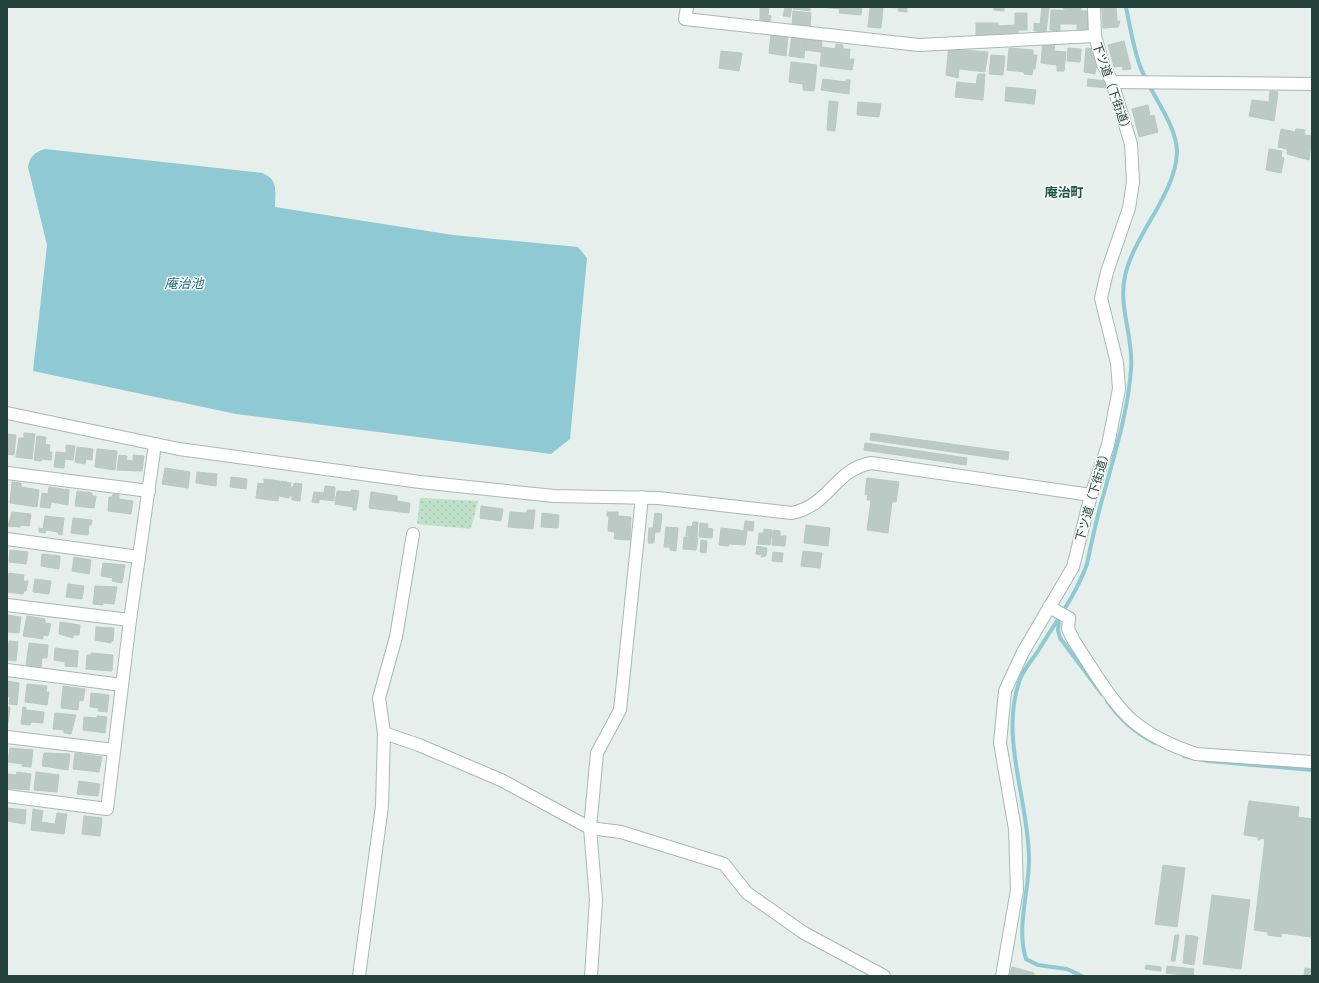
<svg xmlns="http://www.w3.org/2000/svg" width="1319" height="983" viewBox="0 0 1319 983" font-family="'Golos Text','Noto Sans JP',sans-serif">
<style>
.park{fill:url(#park-dots)}
.water{fill:#8ec9d4}
.lines{fill:none;stroke-linecap:round;stroke-linejoin:round}
.stream{stroke:#8ec9d4;stroke-width:4}
.building{fill:#bbcac4;stroke:#b8c9c2}
.street-casing{stroke:#a8b8b2;stroke-width:14}
.street{stroke:#fff;stroke-width:12}
.labels{text-anchor:middle;stroke-width:3;stroke-linejoin:round;paint-order:stroke}
.street-label{font-size:12px;fill:#24423a;stroke:#f7fbf9}
.neighbourhood-label{font-size:13px;font-weight:bold;fill:#1f5548;stroke:#f7fbf9}
.water-label{font-size:13px;font-style:italic;fill:#1c6f80;stroke:#f7fbf9}
</style>
<defs>
<pattern id="park-dots" width="8" height="8" patternUnits="userSpaceOnUse"><rect width="8" height="8" fill="#bfe0c8"/><path d="M2 2h.1M6 6h.1" fill="none" stroke="#a4c1ad" stroke-width="1.8" stroke-linecap="round"/></pattern>
</defs>
<rect width="100%" height="100%" fill="#e6efeb"/>
<polygon class="park" points="420,498 478,501 471,529 417,524"/>
<path class="water" d="M45,149L262,173C279,179 275,193 275,207L453,235L578,247L587,258L570,439L551,454L236,414L33,371L47,245L28,167C30,156 35,152 45,149Z"/>
<g class="lines">
<g class="stream">
<polyline points="1059,619 1058,630 1060,638 1102,694"/>
<path d="M1107,701C1122,721 1133,731 1155,743"/>
<polyline points="1184,756 1208,761 1312,770"/>
<path d="M1082,976L1067,969L1038,965L1026,959C1016,928 1029,892 1029,860C1029,800 999,738 1020,679C1024,669 1032,660 1038,651C1055,623 1076,595 1087,564C1092,540 1097,516 1104,493C1115,452 1128,412 1131,369C1134,338 1118,308 1125,276C1134,234 1176,194 1177,152C1177,124 1149,92 1140,66C1133,47 1130,26 1126,7"/>
</g>
</g>
<g class="building">
<polygon points="760,7 769,8 768,15 771,16 770,21 760,20"/>
<polygon points="785,7 792,7 790,17 783,16"/>
<polygon points="794,7 810,7 810,11 793,9"/>
<polygon points="820,7 862,7 861,15 839,13 840,9"/>
<polygon points="870,7 883,7 881,28 868,27"/>
<polygon points="885,7 916,7 907,7 907,12 898,11 899,8"/>
<polygon points="994,7 1012,7 1004,7 1004,11 994,10"/>
<polygon points="1042,7 1049,7 1046,32 1034,31 1034,23 1040,24"/>
<polygon points="1063,7 1081,7 1081,10 1063,9"/>
<polygon points="1102,7 1116,7 1117,21 1120,21 1118,27 1103,28"/>
<polygon points="1051,10 1089,11 1088,30 1077,29 1077,24 1060,24 1060,31 1050,30"/>
<polygon points="793,11 811,13 810,28 792,26"/>
<polygon points="1015,13 1027,13 1027,30 1018,30 1018,35 976,36 976,23 998,23 998,26 1015,25"/>
<polygon points="771,34 788,36 786,56 769,53"/>
<polygon points="792,35 806,36 804,58 789,56"/>
<polygon points="806,39 822,40 821,52 805,50"/>
<polygon points="1043,40 1055,42 1054,51 1066,52 1064,71 1057,71 1057,65 1041,63"/>
<polygon points="1124,41 1131,69 1123,70 1122,66 1114,67 1108,45"/>
<polygon points="836,44 843,45 843,49 850,49 849,59 854,59 852,70 820,66 822,47 835,49"/>
<polygon points="949,44 962,46 958,78 946,75"/>
<polygon points="1009,48 1033,50 1033,55 1037,55 1035,69 1033,69 1032,75 1024,74 1024,72 1007,70"/>
<polygon points="1068,48 1081,49 1080,62 1067,61"/>
<polygon points="1086,48 1094,49 1093,57 1098,58 1095,74 1084,72"/>
<polygon points="962,50 988,52 985,72 960,69"/>
<polygon points="721,51 742,53 739,71 719,68"/>
<polygon points="991,55 1005,56 1003,75 989,74"/>
<polygon points="791,62 817,65 814,91 803,90 803,84 789,82"/>
<polygon points="978,74 985,74 983,100 955,97 957,82 976,84"/>
<polygon points="823,79 846,82 846,80 850,80 849,94 821,90"/>
<polygon points="1088,79 1107,81 1107,88 1087,86"/>
<polygon points="1006,87 1036,90 1034,104 1005,101"/>
<polygon points="1270,91 1278,92 1274,121 1249,116 1252,100 1269,102"/>
<polygon points="829,101 838,102 835,131 827,130"/>
<polygon points="858,102 881,104 879,117 857,115"/>
<polygon points="1148,105 1150,116 1154,115 1158,132 1139,137 1132,109"/>
<polygon points="1281,129 1295,132 1296,129 1305,130 1304,135 1312,136 1309,160 1287,154 1287,149 1278,147"/>
<polygon points="1269,149 1282,151 1281,157 1284,158 1281,173 1266,170"/>
<polygon points="24,433 35,434 32,459 16,457 19,438 24,438"/>
<polygon points="871,433 1009,452 1008,460 870,440"/>
<polygon points="7,434 16,435 14,455 7,454"/>
<polygon points="37,436 46,437 45,444 50,445 49,452 52,452 51,460 42,459 41,461 34,460"/>
<polygon points="865,443 967,458 966,465 864,450"/>
<polygon points="66,445 75,446 73,460 65,459 64,468 54,467 56,452 66,453"/>
<polygon points="77,447 93,449 92,460 86,459 85,464 75,462"/>
<polygon points="97,449 117,451 115,470 95,467"/>
<polygon points="119,455 127,456 126,460 133,461 133,455 144,456 142,471 117,470"/>
<polygon points="165,468 190,472 188,488 162,484"/>
<polygon points="197,472 217,474 216,486 196,483"/>
<polygon points="231,477 247,479 246,489 230,487"/>
<polygon points="867,478 899,482 896,502 892,502 888,533 867,530 871,500 867,500 868,495 865,494"/>
<polygon points="264,479 280,481 278,501 256,498 258,483 264,484"/>
<polygon points="281,481 291,483 290,487 293,487 294,483 302,484 300,501 292,500 292,496 289,496 289,498 279,496"/>
<polygon points="12,482 21,483 21,487 39,490 37,507 10,503"/>
<polygon points="325,486 335,487 334,501 319,499 319,503 312,502 314,492 324,493"/>
<polygon points="49,487 69,490 68,505 51,502 50,508 40,507 42,493 48,494"/>
<polygon points="351,490 359,491 356,510 353,510 353,507 335,504 337,491 351,492"/>
<polygon points="77,491 92,493 92,496 96,496 94,508 75,506"/>
<polygon points="371,492 397,496 397,501 410,503 409,513 369,508"/>
<polygon points="113,494 119,495 119,499 133,501 131,514 108,511 109,497 112,497"/>
<polygon points="481,506 503,509 501,521 480,518"/>
<polygon points="527,510 535,510 533,529 508,527 510,512 527,513"/>
<polygon points="12,512 31,514 29,526 20,525 20,527 8,526"/>
<polygon points="607,512 618,512 618,516 631,517 630,540 614,539 615,532 608,531 609,516 607,516"/>
<polygon points="542,513 559,515 558,528 541,527"/>
<polygon points="655,513 662,514 660,532 655,532 654,543 648,543 649,528 653,528"/>
<polygon points="45,516 64,518 62,535 58,534 58,532 46,530 45,533 39,532 39,528 43,529"/>
<polygon points="73,518 92,520 91,525 89,525 88,535 71,533"/>
<polygon points="745,521 754,522 753,531 744,530"/>
<polygon points="693,522 698,522 697,537 686,536 687,526 692,527"/>
<polygon points="700,523 708,524 707,528 713,529 712,538 699,537"/>
<polygon points="806,525 830,528 828,546 804,543"/>
<polygon points="666,527 678,528 676,551 670,550 670,547 664,547"/>
<polygon points="721,528 747,531 745,545 729,544 728,546 719,545"/>
<polygon points="764,529 772,530 770,545 758,544 759,533 764,533"/>
<polygon points="773,530 780,531 780,536 786,536 785,546 772,545"/>
<polygon points="684,537 698,538 696,550 683,549"/>
<polygon points="701,540 707,541 706,553 700,552"/>
<polygon points="757,546 767,548 766,556 761,557 762,555 756,554"/>
<polygon points="10,550 28,552 26,564 9,562"/>
<polygon points="803,551 822,553 820,568 801,566"/>
<polygon points="773,552 783,553 782,562 772,561"/>
<polygon points="42,554 60,556 59,569 41,566"/>
<polygon points="74,557 91,560 89,574 72,571"/>
<polygon points="103,563 125,565 122,583 112,581 113,578 101,576"/>
<polygon points="9,573 24,575 23,581 28,581 26,591 24,591 23,594 7,592 7,577 8,577"/>
<polygon points="35,579 51,581 49,594 33,592"/>
<polygon points="68,584 84,586 82,599 66,597"/>
<polygon points="95,586 117,587 114,604 103,603 103,605 93,604"/>
<polygon points="7,615 21,617 19,633 7,632"/>
<polygon points="27,616 45,619 45,623 51,624 48,636 43,635 43,639 23,636"/>
<polygon points="60,622 80,625 79,635 73,635 73,638 59,634"/>
<polygon points="96,627 114,628 113,641 111,641 111,643 95,640"/>
<polygon points="9,641 18,642 16,661 7,660"/>
<polygon points="29,643 48,645 47,658 42,658 41,667 26,665"/>
<polygon points="55,648 78,651 77,667 65,666 65,662 54,660"/>
<polygon points="91,653 113,655 112,671 86,669 87,655 91,655"/>
<polygon points="7,681 19,683 17,705 9,704 10,697 7,696"/>
<polygon points="27,684 47,686 46,692 49,692 47,705 25,702"/>
<polygon points="63,686 85,689 83,701 79,700 78,710 61,708"/>
<polygon points="91,693 109,695 107,712 98,711 99,708 90,707"/>
<polygon points="7,707 10,707 8,723 7,723"/>
<polygon points="23,707 26,707 26,710 44,712 43,723 31,722 30,725 21,724"/>
<polygon points="55,713 76,715 71,734 64,733 64,730 53,729"/>
<polygon points="97,716 107,717 105,733 83,730 84,717 97,718"/>
<polygon points="10,748 33,750 31,767 22,766 23,764 8,762"/>
<polygon points="44,753 70,754 68,770 42,766"/>
<polygon points="75,753 102,757 99,772 73,769"/>
<polygon points="17,772 31,774 29,790 7,788 8,774 16,775"/>
<polygon points="36,772 59,775 57,792 34,790"/>
<polygon points="79,781 100,784 98,796 77,794"/>
<polygon points="1249,801 1299,807 1298,817 1312,819 1312,941 1311,937 1282,933 1281,937 1268,935 1268,932 1254,930 1265,839 1260,838 1260,840 1258,840 1258,837 1244,835"/>
<polygon points="7,808 26,810 25,824 7,821"/>
<polygon points="33,809 43,811 41,822 55,824 57,813 67,814 64,834 31,830"/>
<polygon points="84,816 102,818 100,836 82,834"/>
<polygon points="1163,865 1185,868 1177,927 1155,924"/>
<polygon points="1212,895 1250,900 1241,969 1203,964"/>
<polygon points="1175,935 1179,935 1175,961 1171,961"/>
<polygon points="1186,935 1198,937 1194,965 1183,963"/>
<polygon points="1146,965 1161,967 1161,971 1145,969"/>
<polygon points="1167,966 1194,969 1193,976 1166,973"/>
<polygon points="1012,967 1034,973 1034,976 1009,976"/>
<polygon points="1305,968 1312,969 1312,976 1304,976"/>
</g>
<g class="lines">
<g class="street-casing">
<g id="street">
<polyline points="687,7 685,19 919,45 1095,36"/>
<polyline points="1112,82 1312,84"/>
<path d="M7,413L179,449L420,482L554,496L658,498L792,513C830,505 834,470 871,463L1091,495"/>
<polyline points="7,473 149,491"/>
<polyline points="7,539 139,557"/>
<polyline points="7,605 130,620"/>
<path d="M1049,607L1069,618L1068,629L1074,641C1090,665 1113,705 1134,722C1151,736 1175,747 1196,754L1312,762"/>
<polyline points="7,670 122,685"/>
<polyline points="384,733 419,745 501,780 590,828 621,832 724,864 747,893 804,933 884,976"/>
<polyline points="7,737 114,750"/>
<polyline points="7,796 107,809 130,620 155,444"/>
<polyline points="359,976 382,806 384,733 379,698 396,637 413,534"/>
<polyline points="591,976 596,900 590,828 597,753 620,710 642,497"/>
<polyline points="1002,976 1017,890 1015,829 1000,743 1005,691 1023,652 1073,567 1091,495 1108,445 1119,389 1117,363 1101,298 1107,272 1129,208 1133,182 1131,144 1112,82 1103,64 1095,36 1094,7"/>
</g>
</g>
<use href="#street" class="street"/>
</g>
<g class="labels">
<g class="street-label">
<text transform="translate(1112 88) rotate(71)" y="4">下ツ道（下街道）</text>
<text transform="translate(1093 495) rotate(-74)" y="4">下ツ道（下街道）</text>
</g>
<g class="neighbourhood-label">
<text x="1064" y="197">庵治町</text>
</g>
<g class="water-label">
<text x="184" y="288">庵治池</text>
</g>
</g>
<rect width="1319" height="983" fill="none" stroke="#24423a" stroke-width="16"/>
</svg>
